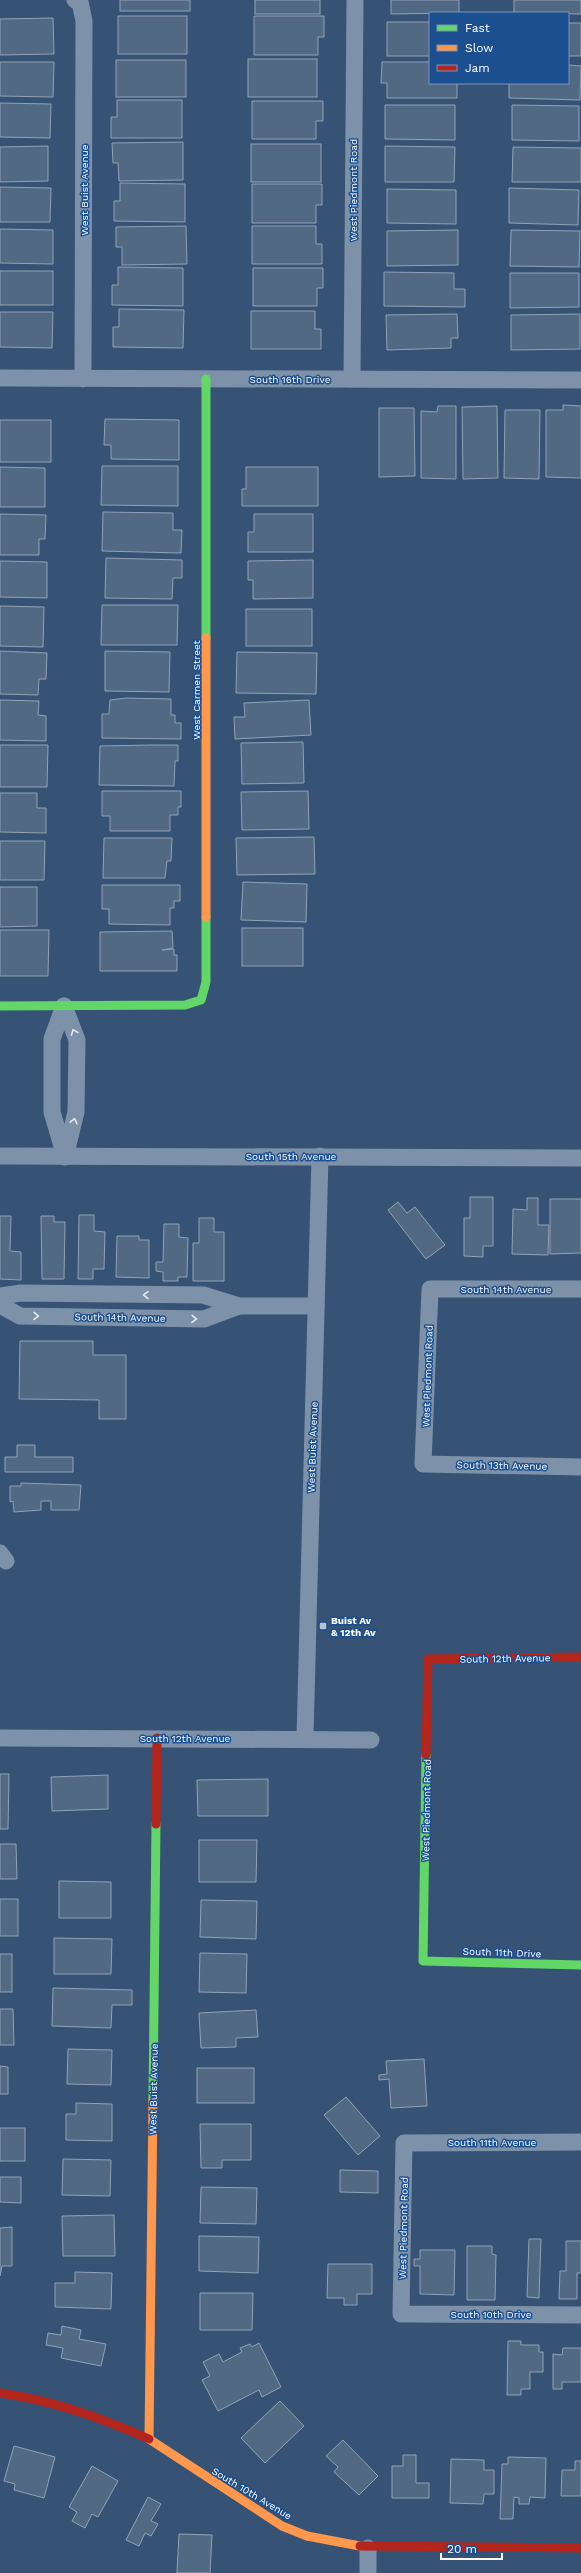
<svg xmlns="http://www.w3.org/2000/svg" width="581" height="2573" viewBox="0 0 581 2573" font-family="'Work Sans',sans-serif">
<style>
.building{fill:#526984;stroke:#92a2b6}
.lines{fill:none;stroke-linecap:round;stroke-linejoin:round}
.street{stroke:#7d92a8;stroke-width:17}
.fast{stroke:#63d668;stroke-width:9}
.slow{stroke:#ff974d;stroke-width:9}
.jam{stroke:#b3261e;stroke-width:9}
.oneway{stroke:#e5e9ee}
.poi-dot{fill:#b9c2ce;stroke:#1b4f8f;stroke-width:1.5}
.labels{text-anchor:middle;stroke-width:3;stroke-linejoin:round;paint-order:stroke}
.street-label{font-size:10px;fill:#fff;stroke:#1b4f8f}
.poi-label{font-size:10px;font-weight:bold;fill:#fff;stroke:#1b4f8f;text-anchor:start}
</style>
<rect width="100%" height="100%" fill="#365274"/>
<g class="building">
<rect x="120" y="0" width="70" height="11"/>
<rect x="255" y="0" width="65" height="14"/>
<polygon points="391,0 459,0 459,13 391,14"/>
<polygon points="514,0 581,0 581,14 514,13"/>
<rect x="118" y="16" width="69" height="38"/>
<polygon points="254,16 324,16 324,37 318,37 318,55 254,55"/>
<polygon points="53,18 54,54 0,55 0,19"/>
<rect x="387" y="22" width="43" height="34"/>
<rect x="568" y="23" width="13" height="33"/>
<rect x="248" y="59" width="69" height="38"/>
<rect x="116" y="60" width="70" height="37"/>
<polygon points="0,62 54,62 53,97 0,96"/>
<polygon points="382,62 430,62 430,83 457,83 457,98 387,98 387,83 381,83"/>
<polygon points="568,65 581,66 580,100 509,98 509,83 568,83"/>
<polygon points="117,100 182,100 182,138 111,138 111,117 117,117"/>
<polygon points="252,101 323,101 323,121 316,121 316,139 252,139"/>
<polygon points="0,103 51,104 50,138 0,137"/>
<polygon points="385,105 455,105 455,140 385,139"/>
<polygon points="512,105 579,106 579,141 512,140"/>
<polygon points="183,142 183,180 119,181 118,163 113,163 112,143"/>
<rect x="251" y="144" width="70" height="38"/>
<polygon points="48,146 48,181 0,182 0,147"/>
<polygon points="385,146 455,147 454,182 385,182"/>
<polygon points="513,147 581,148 581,182 512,182"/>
<polygon points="120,183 185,184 185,222 114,221 114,201 120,201"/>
<polygon points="252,184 322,184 322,205 316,205 316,223 252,223"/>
<polygon points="0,187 51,188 50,222 0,222"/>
<polygon points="509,188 579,190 578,225 509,223"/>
<polygon points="387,189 456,190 456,224 387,223"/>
<polygon points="186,226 187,264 122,265 122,247 116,247 116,227"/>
<polygon points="252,226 316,226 316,244 322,244 322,264 252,264"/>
<polygon points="0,229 53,230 53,264 0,263"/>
<polygon points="458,230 458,265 387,266 387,231"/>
<polygon points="511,230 580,231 579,267 510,266"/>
<polygon points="118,267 183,268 183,306 112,305 112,285 118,285"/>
<polygon points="253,268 323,268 323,288 317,288 317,306 253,306"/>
<rect x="0" y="271" width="53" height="34"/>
<polygon points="384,272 454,273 454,289 465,289 465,307 384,306"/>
<polygon points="510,273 579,273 579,307 510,308"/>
<polygon points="119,309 184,310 183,348 113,347 113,327 119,327"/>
<polygon points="251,311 315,311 315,329 321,329 321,349 251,349"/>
<polygon points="0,312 53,312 52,348 0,347"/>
<polygon points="457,314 458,338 451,338 451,348 387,350 386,315"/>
<polygon points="580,314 580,349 511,350 511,315"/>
<polygon points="563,405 581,406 581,478 546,477 546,410 563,410"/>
<polygon points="438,406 456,406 456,479 421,478 421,411 437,412"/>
<polygon points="497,406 498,478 463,479 462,407"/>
<polygon points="379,408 414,408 415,476 379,477"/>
<polygon points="505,410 540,410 539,479 504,478"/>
<polygon points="105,419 179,420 179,460 111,459 111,445 104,445"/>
<rect x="0" y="420" width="51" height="42"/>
<polygon points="102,466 178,466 178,506 101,505"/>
<polygon points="0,467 45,468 45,507 0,507"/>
<polygon points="246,467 318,467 318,506 242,506 242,489 246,489"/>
<polygon points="103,512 173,513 173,530 182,530 181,553 102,551"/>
<polygon points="0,514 46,515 45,539 39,539 39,555 0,555"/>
<polygon points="254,514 313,514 313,552 248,552 248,532 254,532"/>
<polygon points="106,558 182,560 182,578 173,578 172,599 105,598"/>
<polygon points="313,560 313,598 253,599 253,580 248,580 248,561"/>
<polygon points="0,561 47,562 47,598 0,597"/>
<polygon points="102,605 178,605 177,645 101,645"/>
<polygon points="0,606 44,607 43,647 0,646"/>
<rect x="246" y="609" width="66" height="37"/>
<polygon points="0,651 47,653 46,679 39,679 38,695 0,694"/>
<polygon points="105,651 170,652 169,692 105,691"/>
<polygon points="237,652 317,653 316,694 236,693"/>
<polygon points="126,698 171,699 171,715 175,715 175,723 181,723 181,739 102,738 102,714 109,714 110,700"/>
<polygon points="0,700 39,701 38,715 46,716 46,741 0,740"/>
<polygon points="309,700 311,735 235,739 234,717 245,717 244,703"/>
<polygon points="303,742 304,783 242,784 241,743"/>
<polygon points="0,745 48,745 47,787 0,787"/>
<polygon points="150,745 178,745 178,761 175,761 174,786 99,785 100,746"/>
<polygon points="102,791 181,791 181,807 178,807 178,815 170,815 170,831 110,831 110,816 102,816"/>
<polygon points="308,791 309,829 242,830 241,792"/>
<polygon points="0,793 37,793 37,808 46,808 46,833 0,832"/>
<polygon points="314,837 315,874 237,875 236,838"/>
<polygon points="104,838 172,838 171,861 167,861 165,878 103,878"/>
<polygon points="0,841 45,841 44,880 0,880"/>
<polygon points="243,882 307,884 306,922 241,920"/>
<polygon points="102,885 180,885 180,901 174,901 174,908 170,908 170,925 109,924 109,909 102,909"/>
<polygon points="0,887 37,887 37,926 0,927"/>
<rect x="242" y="928" width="61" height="38"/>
<polygon points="0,930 49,930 48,976 0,976"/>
<polygon points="172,931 173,948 162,950 174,949 174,955 177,955 177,971 100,971 100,932"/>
<polygon points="470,1197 493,1197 493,1246 483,1246 483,1257 464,1256 464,1218 470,1218"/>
<polygon points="527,1198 538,1198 538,1225 549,1225 548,1255 512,1254 513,1209 527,1210"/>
<polygon points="550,1199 581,1199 581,1253 550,1254"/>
<polygon points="398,1202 407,1213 415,1207 445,1245 426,1259 388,1210"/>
<polygon points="79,1215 94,1215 94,1231 105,1232 104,1269 93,1269 93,1279 78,1279"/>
<polygon points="0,1216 11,1216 10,1251 21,1252 21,1280 0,1279"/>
<polygon points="41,1216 54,1216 54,1222 65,1222 64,1279 42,1279"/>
<polygon points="199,1218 214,1218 214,1232 224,1232 224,1281 193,1281 193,1243 199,1243"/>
<polygon points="164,1224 179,1224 179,1237 188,1238 187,1277 178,1277 178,1281 163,1281 163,1272 156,1271 156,1262 163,1262"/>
<polygon points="117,1236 139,1236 139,1240 149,1240 149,1278 116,1277"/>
<polygon points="20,1341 93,1341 93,1355 126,1355 126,1419 99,1419 99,1400 19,1399"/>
<polygon points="17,1445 35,1445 35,1457 73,1457 73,1472 5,1472 5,1457 17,1457"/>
<polygon points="21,1483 81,1485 79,1510 51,1510 51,1501 41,1501 41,1510 14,1512 13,1501 10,1502 10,1486 21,1486"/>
<polygon points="0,1774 9,1774 8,1829 0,1829"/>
<polygon points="108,1775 108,1809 52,1811 51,1777"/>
<polygon points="268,1779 268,1816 198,1816 197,1780"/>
<polygon points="199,1840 257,1840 256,1882 199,1882"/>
<polygon points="0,1844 16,1844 17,1879 0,1879"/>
<polygon points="59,1881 111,1882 111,1918 59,1918"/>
<rect x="0" y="1899" width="18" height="37"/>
<polygon points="201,1900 257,1901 256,1939 200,1937"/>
<polygon points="54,1938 112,1939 111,1974 54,1974"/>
<polygon points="200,1953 247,1954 246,1993 199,1992"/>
<rect x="0" y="1954" width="12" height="38"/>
<polygon points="53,1988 132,1990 132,2005 112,2005 111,2028 52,2026"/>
<polygon points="0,2009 13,2009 14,2045 0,2045"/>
<polygon points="256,2010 258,2037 236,2038 236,2047 201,2048 199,2013"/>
<polygon points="68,2049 112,2050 111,2085 67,2084"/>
<polygon points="424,2059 427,2106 391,2108 389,2079 379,2080 379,2075 387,2074 386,2061"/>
<polygon points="0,2066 8,2067 8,2094 0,2094"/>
<rect x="197" y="2068" width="57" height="35"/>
<polygon points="346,2097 380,2136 358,2155 324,2115"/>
<polygon points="76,2103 112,2104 112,2141 66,2140 66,2114 76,2114"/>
<polygon points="200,2124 251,2124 251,2160 222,2160 222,2168 201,2168"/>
<rect x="0" y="2128" width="25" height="33"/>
<polygon points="63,2159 111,2160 110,2196 62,2195"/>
<polygon points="340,2170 378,2171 378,2193 340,2192"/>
<polygon points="0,2177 21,2177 21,2203 0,2202"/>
<polygon points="201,2187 257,2188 256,2224 200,2223"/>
<polygon points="114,2215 115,2256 63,2256 62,2216"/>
<polygon points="12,2227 12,2266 2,2266 0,2276 0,2228"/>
<polygon points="199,2236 259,2237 258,2273 199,2271"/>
<polygon points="529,2239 541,2239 539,2298 527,2297"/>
<polygon points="566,2241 581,2241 581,2273 577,2273 577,2299 559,2299 560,2271 566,2271"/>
<polygon points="467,2246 492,2246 492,2254 496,2255 495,2300 467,2300"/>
<polygon points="420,2250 455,2250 454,2295 420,2294 420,2266 414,2266 414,2259 420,2259"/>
<polygon points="328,2264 372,2264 372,2294 357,2294 357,2305 344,2305 344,2298 327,2298"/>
<polygon points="75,2272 112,2273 111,2309 55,2307 55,2283 75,2283"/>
<polygon points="200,2293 253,2293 252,2330 200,2330"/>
<polygon points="62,2326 81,2330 79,2339 106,2344 101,2366 61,2358 63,2348 46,2345 48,2333 61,2335"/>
<polygon points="508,2341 521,2341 521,2345 539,2345 539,2352 543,2352 543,2372 530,2372 530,2389 521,2389 521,2395 507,2395"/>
<polygon points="259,2343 281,2387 262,2397 259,2390 218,2411 202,2380 210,2376 203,2362 219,2354 223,2362 242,2352 240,2348 250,2344 252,2347"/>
<polygon points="563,2348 581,2348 581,2382 562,2382 562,2389 553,2389 553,2354 562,2355"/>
<polygon points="280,2401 304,2426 265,2463 241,2438"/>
<polygon points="343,2440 378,2476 359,2495 334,2472 338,2467 326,2456"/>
<polygon points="14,2446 55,2457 44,2498 14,2490 15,2484 4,2481"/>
<polygon points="403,2455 416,2455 416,2483 429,2483 429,2498 392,2498 392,2466 403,2466"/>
<polygon points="508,2457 546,2458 545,2498 530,2497 529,2504 519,2504 519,2498 514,2497 513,2519 500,2519 502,2464 508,2464"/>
<polygon points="451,2459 484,2460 484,2470 494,2470 494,2494 484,2494 483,2504 450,2503"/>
<polygon points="575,2461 581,2461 581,2496 561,2496 562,2470 575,2470"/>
<polygon points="92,2466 118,2481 98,2517 92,2514 85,2528 72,2521 77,2512 69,2507"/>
<polygon points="148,2497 161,2504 151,2521 158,2524 151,2536 145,2533 139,2546 126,2540"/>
<polygon points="179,2534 212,2535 210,2573 177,2573"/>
</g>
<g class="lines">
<g class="street">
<polyline points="75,0 80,2 84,21 83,379"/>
<polyline points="0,378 581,380"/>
<polyline points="352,379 355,0"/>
<polyline points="64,1006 77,1040 76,1112 65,1157"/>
<polyline points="64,1006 52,1039 52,1112 65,1156"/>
<polyline points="0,1156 581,1158"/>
<polyline points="581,1289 430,1289 423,1464 581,1467"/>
<polyline points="0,1296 21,1293 203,1295 239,1306 316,1306"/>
<polyline points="0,1305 20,1316 204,1319 239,1306"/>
<polyline points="0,1553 6,1561"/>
<polyline points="0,1738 371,1740"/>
<polyline points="305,1738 320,1156"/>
<polyline points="581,2142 404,2143 401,2314 581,2315"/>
<polyline points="368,2548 368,2573"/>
</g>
<g class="fast">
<polyline points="206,379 206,638"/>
<polyline points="0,1006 185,1005 201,1000 206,982 206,917"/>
<polyline points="426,1755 423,1961 581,1965"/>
<polyline points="153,2100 156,1824"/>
</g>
<g class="slow">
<polyline points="206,638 206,917"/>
<polyline points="149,2439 282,2526 307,2536 360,2546"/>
<polyline points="149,2439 153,2100"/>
</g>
<g class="jam">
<polyline points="426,1755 428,1659 581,1657"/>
<polyline points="156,1824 157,1738"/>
<path d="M0,2393C54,2401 99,2417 149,2439"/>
<polyline points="360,2546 581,2548"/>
</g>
</g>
<defs><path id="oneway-chevron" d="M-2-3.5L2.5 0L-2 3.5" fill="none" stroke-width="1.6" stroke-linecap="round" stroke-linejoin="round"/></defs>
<g class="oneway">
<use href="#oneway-chevron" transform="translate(74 1032) rotate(-111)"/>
<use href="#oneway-chevron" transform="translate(74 1121) rotate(-76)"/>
<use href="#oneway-chevron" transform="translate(146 1295) rotate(-179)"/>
<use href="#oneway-chevron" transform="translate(36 1316) rotate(1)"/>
<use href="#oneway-chevron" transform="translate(194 1319) rotate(3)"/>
</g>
<rect class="poi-dot" x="319" y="1622" width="8" height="8" rx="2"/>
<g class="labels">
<g class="street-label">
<text transform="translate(84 190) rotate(-90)" y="4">West Buist Avenue</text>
<text transform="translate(353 190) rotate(-90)" y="4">West Piedmont Road</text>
<text x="290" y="383">South 16th Drive</text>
<text transform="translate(196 690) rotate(-90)" y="4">West Carmen Street</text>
<text x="291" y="1160">South 15th Avenue</text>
<text x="506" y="1293">South 14th Avenue</text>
<text transform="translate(120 1317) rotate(1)" y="4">South 14th Avenue</text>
<text transform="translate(427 1376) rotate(-88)" y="4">West Piedmont Road</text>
<text transform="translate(312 1447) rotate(-88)" y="4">West Buist Avenue</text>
<text transform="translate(502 1465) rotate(1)" y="4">South 13th Avenue</text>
<text transform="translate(505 1658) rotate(-1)" y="4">South 12th Avenue</text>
<text x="185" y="1742">South 12th Avenue</text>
<text transform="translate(426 1810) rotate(-89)" y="4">West Piedmont Road</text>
<text transform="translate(502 1952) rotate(2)" y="4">South 11th Drive</text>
<text transform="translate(153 2089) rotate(-89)" y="4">West Buist Avenue</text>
<text x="492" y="2146">South 11th Avenue</text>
<text transform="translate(403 2228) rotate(-89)" y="4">West Piedmont Road</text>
<text x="491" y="2318">South 10th Drive</text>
<text transform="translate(252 2493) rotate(31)" y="4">South 10th Avenue</text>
</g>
<g class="poi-label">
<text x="331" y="1624">Buist Av<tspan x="331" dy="12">&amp; 12th Av</tspan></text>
</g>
</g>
<rect x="429" y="12" width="140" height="72" fill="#1b4f8f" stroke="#7695bc"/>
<rect x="437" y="25" width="20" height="6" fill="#63d668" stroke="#7695bc"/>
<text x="465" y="32" font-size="12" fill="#ffffff">Fast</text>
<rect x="437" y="45" width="20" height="6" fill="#ff974d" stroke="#7695bc"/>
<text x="465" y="52" font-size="12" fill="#ffffff">Slow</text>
<rect x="437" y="65" width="20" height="6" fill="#b3261e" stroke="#7695bc"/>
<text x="465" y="72" font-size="12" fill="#ffffff">Jam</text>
<path d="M441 2553v6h61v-6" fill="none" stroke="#ffffff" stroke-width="2"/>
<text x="447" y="2553" font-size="12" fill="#ffffff" stroke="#1b4f8f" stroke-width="3" paint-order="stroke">20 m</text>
</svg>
